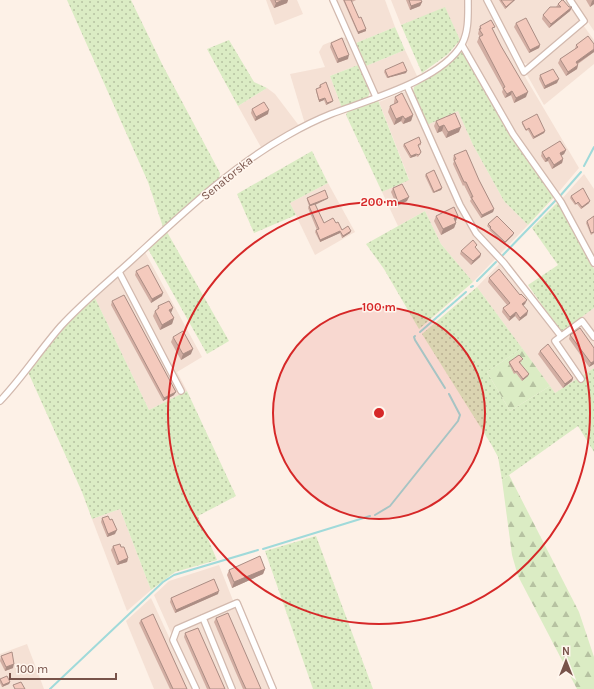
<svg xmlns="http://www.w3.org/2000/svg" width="594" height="689" viewBox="0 0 594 689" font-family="Karla,sans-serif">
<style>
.residential{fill:#f5e1d5}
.grass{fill:url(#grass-dots)}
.forest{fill:url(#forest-firs)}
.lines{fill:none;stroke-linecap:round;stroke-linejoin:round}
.stream{stroke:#a0dada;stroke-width:2}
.street-casing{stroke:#d2b9ae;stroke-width:8}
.street{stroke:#fff;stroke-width:5.5}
.wall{fill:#d2aea3}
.shaded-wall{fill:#ab8d84}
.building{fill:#f4cabd;stroke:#ab8d84}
.ring{fill:none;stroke:#d62828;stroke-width:2}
.labels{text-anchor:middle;stroke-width:3;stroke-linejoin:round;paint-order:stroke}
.street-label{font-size:12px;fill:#78534a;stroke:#fff6ee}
.centre{fill:#d62828;stroke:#fff6ee;stroke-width:2}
.ring-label{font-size:12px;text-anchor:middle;font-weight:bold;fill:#d62828;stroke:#fff6ee;stroke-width:3;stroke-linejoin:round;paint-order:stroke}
</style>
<defs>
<pattern id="grass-dots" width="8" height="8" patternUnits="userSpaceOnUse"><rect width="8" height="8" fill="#dbecc4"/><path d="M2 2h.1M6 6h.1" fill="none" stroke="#b6c2a1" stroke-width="1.8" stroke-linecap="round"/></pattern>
<pattern id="forest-firs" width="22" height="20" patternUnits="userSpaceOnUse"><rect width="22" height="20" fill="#dbecc4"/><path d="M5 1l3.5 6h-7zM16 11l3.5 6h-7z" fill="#b6c2a1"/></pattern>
</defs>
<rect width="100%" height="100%" fill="#fdf1e7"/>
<g class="residential">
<polygon points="266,0 297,0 303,14 275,25"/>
<polygon points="337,0 385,0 395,27 356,43"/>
<polygon points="391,0 464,0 465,27 460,40 445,8 401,25"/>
<polygon points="470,0 485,0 505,43 579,168 557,194 530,157 510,125 470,54 467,43 470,28"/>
<polygon points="490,0 566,0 580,20 528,64 523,63"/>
<polygon points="573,0 594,0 594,31 590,25"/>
<polygon points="583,25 594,40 594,64 544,105 526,73"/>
<polygon points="342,37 346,38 358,65 330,76 342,108 305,124 290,74 325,67 319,52 323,45"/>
<polygon points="405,50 417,76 377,95 366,66"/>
<polygon points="267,88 275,94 300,127 262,149 238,106"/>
<polygon points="406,91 456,205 470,230 496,258 473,282 441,244 425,211 398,226 382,192 409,179 379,102"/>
<polygon points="458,111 473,145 504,201 528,225 500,254 474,226 427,125"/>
<polygon points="584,174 594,189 594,257 561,200"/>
<polygon points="328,183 355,232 315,255 290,203"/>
<polygon points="145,252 202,357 177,372 187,391 149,410 95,298"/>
<polygon points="500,263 556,335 594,308 594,368 555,393 477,287"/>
<polygon points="120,509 151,590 127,611 92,519"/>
<polygon points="219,565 253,651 270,689 196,689 154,595 169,581"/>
<polygon points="151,598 193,689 154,689 126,621"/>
<polygon points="27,644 44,689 0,689 0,654"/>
</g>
<g class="grass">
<polygon points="67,0 131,0 162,64 220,173 219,180 163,227 148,182"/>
<polygon points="445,7 460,40 448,54 422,73 401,25"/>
<polygon points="395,27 405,50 366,66 356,43"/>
<polygon points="229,40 254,82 267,88 238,106 207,49"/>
<polygon points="463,49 527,160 554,197 528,225 504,201 473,145 458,111 427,125 413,92 414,87 454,60"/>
<polygon points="358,65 370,92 368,97 342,108 330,76"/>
<polygon points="378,100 409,180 382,192 346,115 348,111"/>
<polygon points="312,151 328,183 290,203 296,215 254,233 237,194"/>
<polygon points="558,202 594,269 594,308 561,332 528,285 558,265 532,228"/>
<polygon points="425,211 441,244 473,282 419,329 384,269 366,244"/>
<polygon points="167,232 229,341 207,354 148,249"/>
<polygon points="477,287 522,348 487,372 510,411 550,386 555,393 594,368 594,452 578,426 502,480 498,457 491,444 422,334"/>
<polygon points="95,298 149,410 187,391 236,496 198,516 217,560 175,572 151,590 120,509 92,519 82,492 28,372 70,321"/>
<polygon points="316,536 373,689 313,689 265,551"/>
</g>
<g class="forest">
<polygon points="522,348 550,386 510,411 487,372"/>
<polygon points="509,475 579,612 594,657 594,689 577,689 518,576 512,555 502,480"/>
</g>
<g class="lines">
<g class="stream">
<polyline points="584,166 594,147"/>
<polyline points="560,196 581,172"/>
<polyline points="503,255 556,200"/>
<polyline points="477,281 496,262"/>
<polyline points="471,287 473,286"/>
<polyline points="420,332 466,292"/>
<polyline points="415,336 414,337 415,340 445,388"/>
<polyline points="375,515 390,506 458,421 460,415 449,394"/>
<polyline points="263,549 370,516"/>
<polyline points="50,689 163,582 174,575 258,550"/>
</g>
<g class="street-casing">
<g id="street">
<polyline points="333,0 376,97"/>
<polyline points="487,0 524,72 584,21 570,0"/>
<polyline points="462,45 513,134 561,202 594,263"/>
<polyline points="407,86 460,205 476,233 504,263 561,336"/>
<polyline points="119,272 181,391"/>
<polyline points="581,379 555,341 582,321 594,337"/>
<path d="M0,401C22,378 40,350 61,326C83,302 109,281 133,259C182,214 231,167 288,135C302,127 316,120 331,114C368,100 442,80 462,44C469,31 468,14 468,0"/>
<polyline points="203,618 232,689"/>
<polyline points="196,689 173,640 177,629 237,603 273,689"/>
</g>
</g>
<use href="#street" class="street"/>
</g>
<g class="wall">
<polygon points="270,0 288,0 287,3 274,8"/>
<polygon points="343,0 356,0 352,2 359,18 366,29 366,31 358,34"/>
<polygon points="406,0 421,0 422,2 420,6 410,10"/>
<polygon points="499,0 515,0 505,9"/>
<polygon points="586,0 594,0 594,4 590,7"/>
<polygon points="558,4 569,7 572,7 570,11 549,28 542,19 543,15 556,7"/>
<polygon points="516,23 540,45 539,48 529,53 514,27"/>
<polygon points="480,26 493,30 526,97 514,103 511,95 505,98 502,92 503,89 477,42 479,37 480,37 478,34"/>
<polygon points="331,43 348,59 337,63 330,47"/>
<polygon points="576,45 594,52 578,64 577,69 566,76 558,63 560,59 575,49"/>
<polygon points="385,70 406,73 387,78 384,72"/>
<polygon points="540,75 557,83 544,89 539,79"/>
<polygon points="320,85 332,102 326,105 324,100 319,102 316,91 316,89 320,88 319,86"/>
<polygon points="395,97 413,115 411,121 403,124 401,121 394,125 388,112 390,106 394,104 394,102"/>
<polygon points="252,109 268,114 255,121 251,113"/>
<polygon points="436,121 459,132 446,138 442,131 437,133 434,126"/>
<polygon points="522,122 545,131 544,133 533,139 528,130 526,131 522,124"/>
<polygon points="421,143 421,145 418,146 421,152 418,157 416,156 410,158 403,146 404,144"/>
<polygon points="566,150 564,154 561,156 563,159 562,163 552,169 548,161 545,162 541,156 542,152"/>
<polygon points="454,155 479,180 494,209 493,212 481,218 470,201 471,199 464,185 463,186 453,164 454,161 453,159"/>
<polygon points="426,174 442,188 441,190 433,193 425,176"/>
<polygon points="393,188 407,201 397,206 391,192"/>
<polygon points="571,196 589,203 581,209 577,204 575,205 570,198"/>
<polygon points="307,198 328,198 327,199 315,205 324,223 336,223 342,230 351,231 350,233 342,238 340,233 320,242 315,232 316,230 317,230 308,208 309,206 307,200"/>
<polygon points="436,216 456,221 456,223 454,228 441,235 434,221"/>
<polygon points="594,216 594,233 591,235 586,223 587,221"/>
<polygon points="488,224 513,235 504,244 489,230 490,229 487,226"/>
<polygon points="476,249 481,254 480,257 471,265 460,254 461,251"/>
<polygon points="136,271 162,296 151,303 135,275"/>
<polygon points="489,278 525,304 523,305 527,315 519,321 515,316 509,321 502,312 503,308 507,305 488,282"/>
<polygon points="112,301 174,395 163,401 111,305"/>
<polygon points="158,306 171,313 174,318 172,324 160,330 153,316 155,311 157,310"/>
<polygon points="570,335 594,364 589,367 569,339"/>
<polygon points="173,337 191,354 181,360 171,342"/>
<polygon points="540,351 573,378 572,381 563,388 538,354"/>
<polygon points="522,361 520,363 528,376 522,381 516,373 514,374 509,364 509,362"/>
<polygon points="102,518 115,534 107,537 101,522"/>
<polygon points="113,546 121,547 128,558 127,562 117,565 111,550"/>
<polygon points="265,569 263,574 232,588 227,575 229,570"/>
<polygon points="218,594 175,613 170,602 171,598"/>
<polygon points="216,618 261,689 243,689 214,622"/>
<polygon points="141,620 187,689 170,689 139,623"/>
<polygon points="185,633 225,689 207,689 184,637"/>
<polygon points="1,656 13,668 5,671 0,661"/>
<polygon points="0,679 10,682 9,684 2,687 0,683"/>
</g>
<g class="shaded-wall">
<polygon points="283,0 288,0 287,3 274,8 276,3"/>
<polygon points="514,0 515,0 505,9 506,7"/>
<polygon points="593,0 594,0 594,4 590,7 592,1"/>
<polygon points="422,2 420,6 410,10 411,6"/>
<polygon points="572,7 570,11 549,28 551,24"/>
<polygon points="366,29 366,31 358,34 358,32"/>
<polygon points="540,45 539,48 529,53 530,50"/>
<polygon points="594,49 594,52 575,65 576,62"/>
<polygon points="349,55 348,59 337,63 338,59"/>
<polygon points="578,65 577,69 566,76 568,72"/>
<polygon points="407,71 406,73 387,78 388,77"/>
<polygon points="559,79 557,83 544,89 545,86"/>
<polygon points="512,91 511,95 505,98 507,94"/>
<polygon points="528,92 526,97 514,103 516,98"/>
<polygon points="325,98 324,100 319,102 319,100"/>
<polygon points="333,101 332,102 326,105 327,103"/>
<polygon points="269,110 268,114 255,121 256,117"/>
<polygon points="413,115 411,121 403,124 405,119"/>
<polygon points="403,116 401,121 394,125 396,119"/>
<polygon points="444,125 442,131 437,133 439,127"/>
<polygon points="461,127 459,132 446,138 448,132"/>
<polygon points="545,131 544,133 533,139 534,137"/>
<polygon points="566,150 564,154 559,157 560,153"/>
<polygon points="416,154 416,156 410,158 411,156"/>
<polygon points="549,157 548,161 545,162 546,159"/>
<polygon points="563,159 562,163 552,169 554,165"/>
<polygon points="442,188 441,190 433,193 434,192"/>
<polygon points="409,197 407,201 397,206 398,202"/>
<polygon points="328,198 327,199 310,207 310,205"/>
<polygon points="590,201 589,203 581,209 582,207"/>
<polygon points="494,209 493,212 481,218 482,215"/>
<polygon points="458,216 456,221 452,224 454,218"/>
<polygon points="456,223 454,228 441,235 443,229"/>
<polygon points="340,231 340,233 320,242 320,240"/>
<polygon points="351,231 350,233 342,238 343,236"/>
<polygon points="514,233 513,235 504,244 505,242"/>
<polygon points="481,254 480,257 471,265 473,261"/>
<polygon points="163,293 162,296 151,303 152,299"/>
<polygon points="527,300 525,304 521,307 522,304"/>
<polygon points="173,308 171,313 169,310"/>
<polygon points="528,311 527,315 519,321 520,318"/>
<polygon points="516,312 515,316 509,321 510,317"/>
<polygon points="174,318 172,324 160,330 162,325"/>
<polygon points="193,349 191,354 181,360 183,354"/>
<polygon points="594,361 594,364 589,367 591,363"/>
<polygon points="529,374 528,376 522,381 523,379"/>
<polygon points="573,378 572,381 563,388 565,384"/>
<polygon points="176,392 174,395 163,401 164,398"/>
<polygon points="117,530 115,534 107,537 108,534"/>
<polygon points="128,558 127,562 117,565 119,562"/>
<polygon points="265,569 263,574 232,588 234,582"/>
<polygon points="219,591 218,594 175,613 176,610"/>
<polygon points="14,664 13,668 5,671 6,667"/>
<polygon points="10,682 9,684 2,687 3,685"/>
</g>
<g class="building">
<polygon points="275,0 283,0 276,3"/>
<polygon points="344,0 352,0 351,0 359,18 361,17 366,29 358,32"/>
<polygon points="409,0 421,0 422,2 411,6"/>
<polygon points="501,0 514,0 506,7"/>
<polygon points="562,0 563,0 569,7 572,7 551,24 543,15 550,7 561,7 558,4"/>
<polygon points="526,18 540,45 530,50 516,23"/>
<polygon points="491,20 495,27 492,28 501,46 528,92 516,98 512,91 507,94 503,88 505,87 479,37 483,35 479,29 481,29 480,26"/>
<polygon points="588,36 594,44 594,49 576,62 578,65 568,72 560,59 578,47 576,45"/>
<polygon points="342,38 349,55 338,59 331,43"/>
<polygon points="403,62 407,71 388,77 385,70"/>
<polygon points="553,69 559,79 545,86 540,75"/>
<polygon points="326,82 333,101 327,103 325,98 319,100 316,89 321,87 320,85"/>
<polygon points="402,93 413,115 405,119 403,116 396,119 390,106 398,102 395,97"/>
<polygon points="264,102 269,110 256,117 252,109"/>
<polygon points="455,113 461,127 448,132 444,125 439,127 436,121"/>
<polygon points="537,114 545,131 534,137 529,128 526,130 522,122"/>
<polygon points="419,137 421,143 418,145 421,152 419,155 416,154 411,156 404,144"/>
<polygon points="560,141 566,150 560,153 563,159 554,165 549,157 546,159 542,152"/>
<polygon points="466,150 479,180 494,209 482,215 471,197 473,197 466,182 464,182 454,160 456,159 454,155"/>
<polygon points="434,170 442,188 434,192 426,174"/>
<polygon points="402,184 409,197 398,202 393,188"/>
<polygon points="583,188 590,201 582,207 578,202 576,204 571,196"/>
<polygon points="325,190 328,198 310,205 307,198"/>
<polygon points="315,204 324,223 333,218 336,223 338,222 342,230 348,226 351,231 343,236 340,231 320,240 316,230 319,229 309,206"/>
<polygon points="454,207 458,216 454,218 456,223 443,229 436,216"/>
<polygon points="497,216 514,233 505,242 490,228 491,227 488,224"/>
<polygon points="594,216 594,232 591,233 587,221"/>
<polygon points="473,240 477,245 475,247 481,254 473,261 461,251"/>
<polygon points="148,265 163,293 152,299 136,271"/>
<polygon points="499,269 520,295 521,294 527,300 522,304 528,311 520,318 516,312 510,317 503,308 510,303 489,278"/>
<polygon points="124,295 176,392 164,398 112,301"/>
<polygon points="169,301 173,308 169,310 174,318 162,325 155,311 159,308 158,306"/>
<polygon points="580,328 594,348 594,361 591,363 570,335"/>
<polygon points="183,331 193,349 183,354 173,337"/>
<polygon points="548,344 573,378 565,384 540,351"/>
<polygon points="519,355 523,359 519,362 529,374 523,379 517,371 515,372 509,362"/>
<polygon points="108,516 110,520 112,519 117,530 108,534 102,518"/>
<polygon points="120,544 121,547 124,547 128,558 119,562 113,546"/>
<polygon points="260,556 265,569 234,582 229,570"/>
<polygon points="214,579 219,591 176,610 171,598"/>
<polygon points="228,613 261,689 246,689 240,676 216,618"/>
<polygon points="153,614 187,689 173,689 141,620"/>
<polygon points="198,628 225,689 210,689 185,633"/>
<polygon points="12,652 14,664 6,667 1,656"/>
<polygon points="7,676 10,682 3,685 0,679"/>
<polygon points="21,682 25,689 15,689 13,685"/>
</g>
<circle cx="379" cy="413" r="106" fill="#d62828" fill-opacity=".12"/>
<g class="ring">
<circle cx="379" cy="413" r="106"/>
<circle cx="379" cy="413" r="211"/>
</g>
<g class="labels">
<g class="street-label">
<text transform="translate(227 178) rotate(-39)" y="4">Senatorska</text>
</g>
</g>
<circle cx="379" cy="413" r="6" class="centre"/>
<g class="ring-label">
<text x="379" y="206">200 m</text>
<text x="379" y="311">100 m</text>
</g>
<g transform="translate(566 661)" stroke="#fff6ee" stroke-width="3" paint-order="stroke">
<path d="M0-3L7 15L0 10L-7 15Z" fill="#78534a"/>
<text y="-6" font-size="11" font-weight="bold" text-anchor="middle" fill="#78534a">N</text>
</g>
<path d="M10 673v6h106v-6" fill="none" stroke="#78534a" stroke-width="2"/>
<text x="16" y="673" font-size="12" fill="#78534a" stroke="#fff6ee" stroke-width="3" paint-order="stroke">100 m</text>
</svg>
